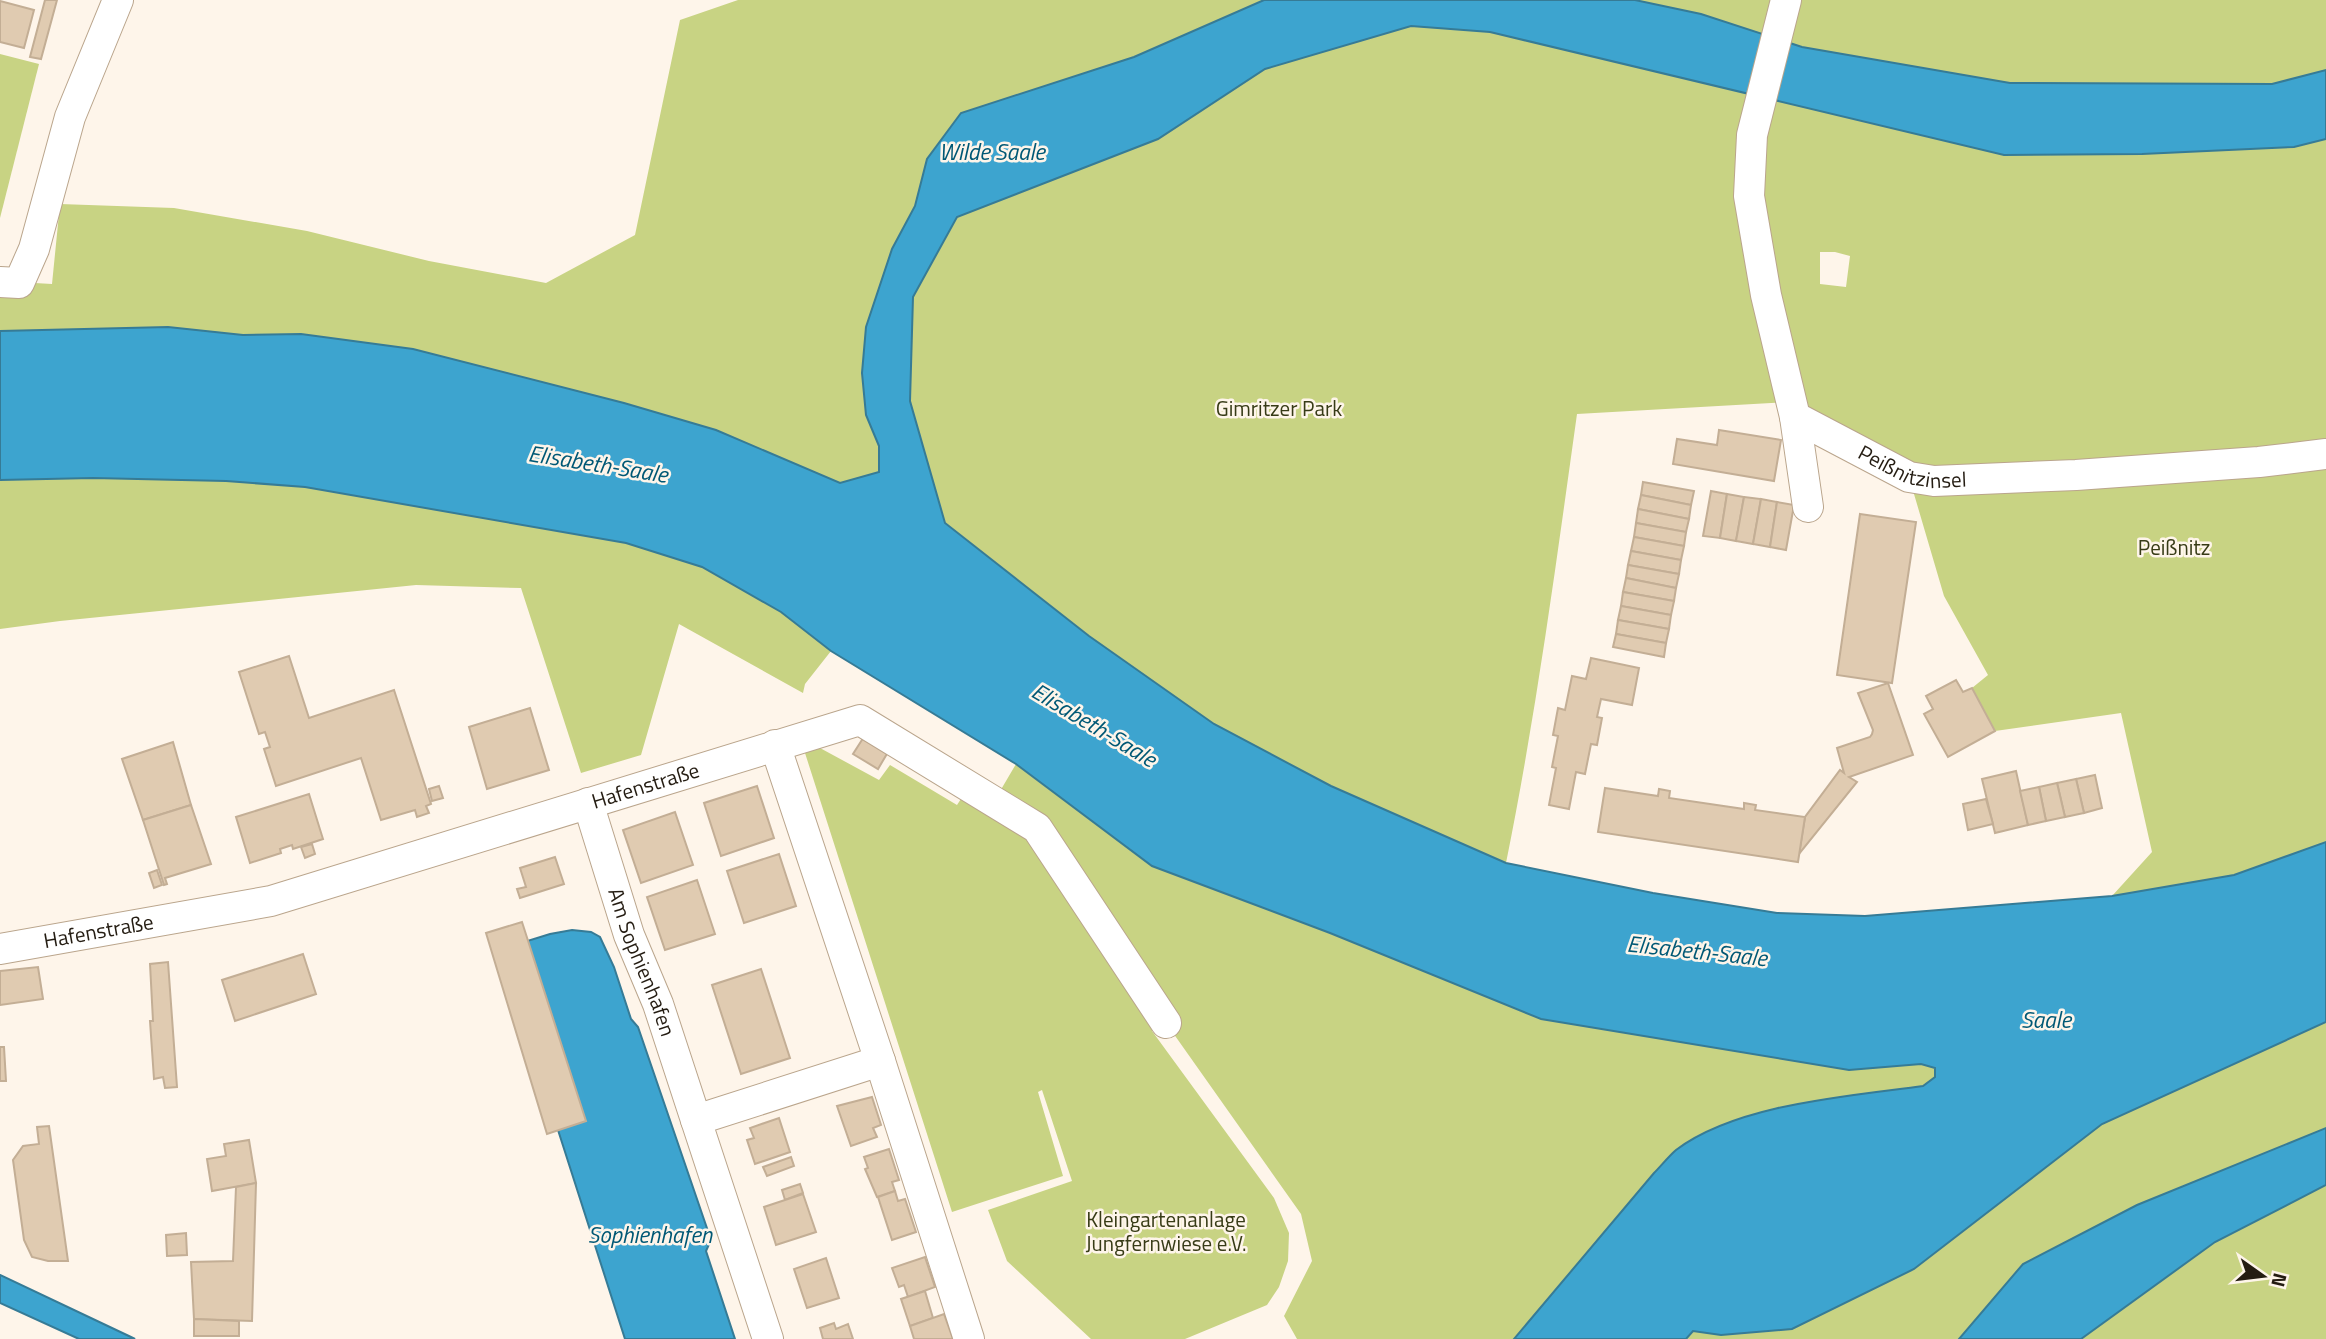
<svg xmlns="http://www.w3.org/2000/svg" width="2326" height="1339" viewBox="0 0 2326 1339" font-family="'Titillium Web',sans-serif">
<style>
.green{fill:#c8d383;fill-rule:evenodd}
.water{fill:#3da4cf;stroke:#367b96;stroke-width:2}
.building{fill:#e0cbb1;stroke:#c3ae95;stroke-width:2}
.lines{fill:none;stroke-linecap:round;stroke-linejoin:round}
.minor-casing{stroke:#baa58c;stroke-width:32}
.minor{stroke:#fff;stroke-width:30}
.labels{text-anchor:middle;stroke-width:5;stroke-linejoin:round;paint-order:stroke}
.park-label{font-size:21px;fill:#373b16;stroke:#fef5ea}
.street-label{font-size:21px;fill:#241c12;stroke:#fef5ea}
.water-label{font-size:23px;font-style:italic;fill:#005875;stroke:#fef5ea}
</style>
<rect width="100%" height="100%" fill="#fef5ea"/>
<g class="green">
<polygon points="738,0 1264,0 1134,57 961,113 927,159 915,206 892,249 866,415 879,446 879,473 840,483 716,430 624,403 413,349 302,334 243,335 168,327 0,331 0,281 52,284 60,204 174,208 307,231 429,261 546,283 635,235 680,20"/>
<polygon points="1635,0 2326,0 2326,70 2272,84 2010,83 1802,47 1701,14"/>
<path d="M1411,26L1490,32L2004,155L2142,154L2294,147L2326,139V842L2234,875L2112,896L2152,852L2121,713L1995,731L1972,688L1988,675L1944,596L1909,477L1789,402L1577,414C1556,564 1536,715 1506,863L1331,786L1214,724L1089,636L945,523L910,401L913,297L957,217L1158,139L1265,69ZM1820,252H1835L1850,256L1846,287L1820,284Z"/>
<polygon points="0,54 39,64 0,218"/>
<polygon points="93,478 226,481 305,487 626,543 702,567 781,612 831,651 805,684 803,693 679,624 641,755 581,773 521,588 416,585 60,621 0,629 0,480"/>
<polygon points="820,748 879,780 890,765 957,805 970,785 996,798 1016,764 1152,866 1330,933 1849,1070 1921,1064 1935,1068 1935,1077 1923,1086 1779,1109 1727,1123 1570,1274 1514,1339 1297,1339 1284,1316 1312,1261 1301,1214 1166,1023 1152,1031 1274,1198 1289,1233 1288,1261 1279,1287 1267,1305 1185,1339 1091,1339 1007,1261 988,1210 1072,1181 1042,1090 1038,1092 1063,1176 952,1212 805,753"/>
<polygon points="2326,1022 2326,1128 2138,1205 2023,1264 1959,1339 1686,1339 1693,1331 1721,1335 1914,1269 2102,1124"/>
<polygon points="2326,1185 2326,1339 2081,1339 2215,1242"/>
</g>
<g class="water">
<path d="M1264,0H1635L1701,14L1802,47L2010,83L2272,84L2326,70V139L2294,147L2142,154L2004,155L1490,32L1411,26L1265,69L1158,139L957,217L913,297L910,401L945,523L1089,636L1214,724L1331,786L1506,863L1653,893L1777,913L1865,916L2112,896L2234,875L2326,842V1022L2102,1124L1914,1269L1792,1329L1721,1335L1693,1331L1686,1339H1514L1654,1173C1661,1166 1668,1157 1676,1150C1737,1104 1849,1096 1923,1086L1935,1077V1068L1921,1064L1849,1070L1541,1019L1330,933L1152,866L1016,764L831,651L781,612L702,567L626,543L305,487L226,481L93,478L0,480V331L168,327L243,335L301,334L413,349L624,403L716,430L840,483L879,472V446L866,415L862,373L866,327L892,249L915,206L927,159L961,113L1134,57Z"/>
<polygon points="572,930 591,932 600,937 614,967 631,1019 638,1027 711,1240 706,1251 735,1339 625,1339 558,1130 505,948 550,934"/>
<polygon points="2326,1128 2326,1185 2215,1242 2081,1339 1959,1339 2023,1264 2137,1205"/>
<polygon points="0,1275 131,1337 135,1339 79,1339 0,1303"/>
</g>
<g class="building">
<polygon points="45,0 57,0 41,59 30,57"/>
<polygon points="0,1 34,10 24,48 0,42"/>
<polygon points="1719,430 1781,440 1774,481 1673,464 1677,439 1717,445"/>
<polygon points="1643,482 1694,491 1691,505 1641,495"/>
<polygon points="1711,491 1727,494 1720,538 1703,536"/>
<polygon points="1727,494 1744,497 1736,541 1720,538"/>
<polygon points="1641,495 1691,505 1689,519 1638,509"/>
<polygon points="1744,497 1761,499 1753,544 1736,541"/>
<polygon points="1761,499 1777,502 1770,547 1753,544"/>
<polygon points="1777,502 1794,505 1786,550 1770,547"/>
<polygon points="1638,509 1689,519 1686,532 1636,523"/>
<polygon points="1860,514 1916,522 1892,683 1837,675"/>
<polygon points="1636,523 1686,532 1684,546 1634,537"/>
<polygon points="1634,537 1684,546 1681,560 1631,551"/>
<polygon points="1631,551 1681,560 1679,574 1628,565"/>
<polygon points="1628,565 1679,574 1676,588 1626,578"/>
<polygon points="1626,578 1676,588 1674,601 1623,592"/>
<polygon points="1623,592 1674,601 1671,615 1621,606"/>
<polygon points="1621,606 1671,615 1669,629 1618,620"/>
<polygon points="1618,620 1669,629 1666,643 1616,634"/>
<polygon points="1616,634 1666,643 1664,657 1613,647"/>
<polygon points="289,656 309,718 394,690 431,804 426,806 429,813 417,817 415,810 381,820 361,758 276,786 264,749 270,747 265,732 259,734 239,672"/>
<polygon points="1591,658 1639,668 1632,705 1601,699 1597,717 1602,718 1597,745 1591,744 1585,774 1576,772 1569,809 1549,805 1556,768 1552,767 1558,736 1553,735 1558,708 1565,710 1572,676 1586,679"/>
<polygon points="1956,680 1963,692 1972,688 1995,731 1948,757 1924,714 1933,709 1926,696"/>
<polygon points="1888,683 1913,755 1849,777 1857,782 1799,854 1805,817 1840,770 1844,773 1837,748 1870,737 1872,734 1873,730 1858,693"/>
<polygon points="530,708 549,770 487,789 469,727"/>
<polygon points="867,732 891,747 878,769 853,754"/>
<polygon points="173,742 191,805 143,820 122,759"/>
<polygon points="2016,771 2028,825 1995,833 1982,779"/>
<polygon points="2095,775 2102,808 2084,813 2076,779"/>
<polygon points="2076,779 2084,813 2065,817 2057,783"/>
<polygon points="2057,783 2065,817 2046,821 2039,787"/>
<polygon points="439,786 443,798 432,801 429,789"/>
<polygon points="757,786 774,838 721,856 704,803"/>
<polygon points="2039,787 2046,821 2028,825 2020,791"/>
<polygon points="1605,788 1658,796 1659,789 1670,791 1669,798 1744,809 1744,803 1756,805 1755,810 1805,817 1798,862 1598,832"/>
<polygon points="309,794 323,839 293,849 292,845 280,849 281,853 250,863 236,817"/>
<polygon points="1986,799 1993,824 1968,830 1963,804"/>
<polygon points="191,805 211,864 165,878 167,884 164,885 143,820"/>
<polygon points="675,812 693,865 641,883 623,830"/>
<polygon points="312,844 315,854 305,858 301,847"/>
<polygon points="779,854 796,906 744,923 727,871"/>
<polygon points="555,857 564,884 520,898 517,889 526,887 520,868"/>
<polygon points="157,870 162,885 154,888 149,873"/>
<polygon points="697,880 715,934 665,950 647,897"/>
<polygon points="522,922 586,1121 547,1134 486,933"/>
<polygon points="303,954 316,994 235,1021 222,980"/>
<polygon points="168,962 177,1087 165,1088 163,1077 154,1079 150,1021 153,1021 150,964"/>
<polygon points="38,967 43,999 0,1005 0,971"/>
<polygon points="761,969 790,1058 741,1074 712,985"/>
<polygon points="0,1047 4,1047 6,1081 0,1081"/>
<polygon points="872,1097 881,1125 873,1128 877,1137 851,1146 837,1106"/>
<polygon points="779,1118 790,1152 755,1164 747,1140 754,1138 750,1128"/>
<polygon points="49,1126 68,1261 48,1261 32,1257 24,1240 13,1160 23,1146 39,1144 37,1127"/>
<polygon points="249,1140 256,1183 212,1191 207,1159 226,1156 224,1144"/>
<polygon points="889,1149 899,1180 892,1182 895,1191 877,1197 865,1169 868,1168 864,1157"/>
<polygon points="791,1157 794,1166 767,1176 763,1167"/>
<polygon points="256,1183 252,1321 194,1319 191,1262 233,1261 236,1187"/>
<polygon points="800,1184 803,1193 785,1200 782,1190"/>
<polygon points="895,1191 898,1201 905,1199 916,1232 892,1240 878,1197"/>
<polygon points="803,1194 816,1232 776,1245 764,1207"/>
<polygon points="186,1233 187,1255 167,1256 166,1235"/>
<polygon points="925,1257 935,1287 908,1297 904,1285 899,1287 892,1268"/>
<polygon points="826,1258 839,1298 807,1308 794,1269"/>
<polygon points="925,1291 933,1318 910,1326 901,1299"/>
<polygon points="944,1314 953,1339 914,1339 910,1326"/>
<polygon points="194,1319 239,1321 239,1336 194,1336"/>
<polygon points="834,1323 836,1329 848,1324 853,1339 823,1339 820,1328"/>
</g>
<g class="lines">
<g class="minor-casing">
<g id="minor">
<path id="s1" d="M1786,0L1752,135L1749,196L1766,295L1795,417L1909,477L1934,481L2076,475L2259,462L2326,454"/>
<polyline points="0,282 19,283 34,249 70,117 118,0"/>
<polyline points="1795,417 1808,507"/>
<polyline points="775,745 880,1061 969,1339"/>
<path id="s2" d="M588,803L629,935L658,1004L696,1120"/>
<path id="s3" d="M0,949L271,901L860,720L1037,828L1166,1023"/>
<polyline points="768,1339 696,1120 880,1061"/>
</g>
</g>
<use href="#minor" class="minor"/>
</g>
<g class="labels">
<g class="park-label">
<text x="1279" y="416">Gimritzer Park</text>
<text x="2174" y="555">Peißnitz</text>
<text x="1166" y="1227">Kleingartenanlage<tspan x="1166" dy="24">Jungfernwiese e.V.</tspan></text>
</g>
<g class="street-label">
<text dy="7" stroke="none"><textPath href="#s1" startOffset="556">Peißnitzinsel</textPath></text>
<text dy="7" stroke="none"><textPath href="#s3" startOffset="667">Hafenstraße</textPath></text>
<text dy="7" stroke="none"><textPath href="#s3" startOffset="100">Hafenstraße</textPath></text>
<text dy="7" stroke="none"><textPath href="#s2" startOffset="168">Am Sophienhafen</textPath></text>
</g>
<g class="water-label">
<text x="992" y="160">Wilde Saale</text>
<text transform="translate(598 464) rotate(9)" y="8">Elisabeth-Saale</text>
<text transform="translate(1094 725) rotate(31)" y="8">Elisabeth-Saale</text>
<text transform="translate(1697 951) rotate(6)" y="8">Elisabeth-Saale</text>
<text x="2046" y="1028">Saale</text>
<text x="650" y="1243">Sophienhafen</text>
</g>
</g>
<g transform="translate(2263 1276) rotate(104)" stroke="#fef5ea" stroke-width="5" paint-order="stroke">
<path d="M0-5L12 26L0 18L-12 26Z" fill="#241c12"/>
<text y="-10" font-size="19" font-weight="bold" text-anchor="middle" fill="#241c12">N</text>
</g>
</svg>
